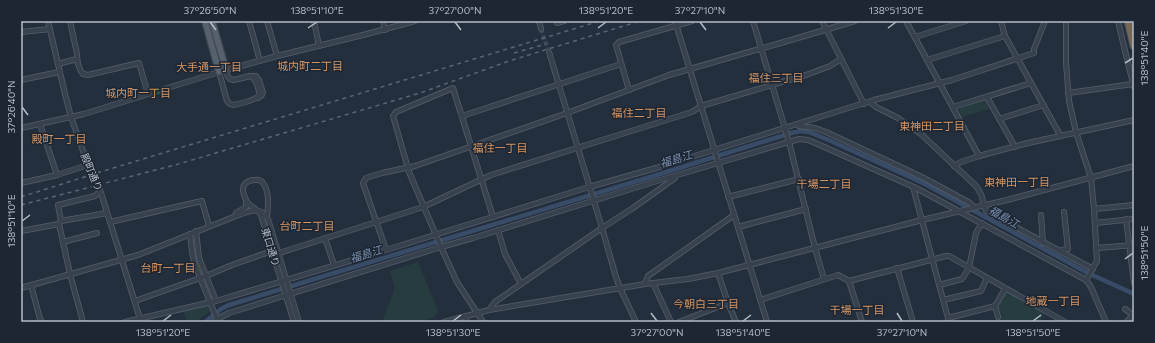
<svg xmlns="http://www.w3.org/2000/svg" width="1155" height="343" viewBox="0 0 1155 343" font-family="Commissioner,'Noto Sans JP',sans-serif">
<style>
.green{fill:#263c3f}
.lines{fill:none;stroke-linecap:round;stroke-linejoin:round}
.canal{stroke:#394c67;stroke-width:4.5}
.minor-tunnel{stroke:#3a4453;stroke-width:4.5;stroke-dasharray:4.5 2;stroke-linecap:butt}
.minor-casing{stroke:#565f6c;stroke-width:6}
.major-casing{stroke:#414a57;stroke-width:8}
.highway-casing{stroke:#434c59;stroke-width:9}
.minor{stroke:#38414e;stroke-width:4.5}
.major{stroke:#56606e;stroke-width:5.5}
.highway{stroke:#746855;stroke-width:7}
.rail{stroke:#5a6575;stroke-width:1.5;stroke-dasharray:4 4;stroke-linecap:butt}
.ticks{fill:none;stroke:#b4bcc9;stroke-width:1.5}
.labels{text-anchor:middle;stroke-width:3;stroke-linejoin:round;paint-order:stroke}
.street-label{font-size:10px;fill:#b4bcc9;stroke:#1d2633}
.neighbourhood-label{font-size:11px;fill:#d59563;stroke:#1d2633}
.water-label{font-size:11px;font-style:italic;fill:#7c92b1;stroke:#1d2633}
.neatline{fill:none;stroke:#b4bcc9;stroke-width:1.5}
.ticks-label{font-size:10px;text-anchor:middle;fill:#b4bcc9}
</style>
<rect width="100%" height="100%" fill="#242f3e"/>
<g class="green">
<polygon points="985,100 990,109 962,117 958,109"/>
<polygon points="418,262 438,310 435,317 418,322 382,322 395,288 390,271"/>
<polygon points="1005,292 1008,292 1045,313 1040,322 1001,322 998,305"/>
<polygon points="208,306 210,312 195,322 187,322 183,311"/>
</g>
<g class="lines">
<polyline class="canal" points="205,322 221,309 229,305 657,175 791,133 801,131 809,132 831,141 910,177 925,184 1088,273 1134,294"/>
<polyline class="minor-tunnel" points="541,29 549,52"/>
<g class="minor-casing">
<g id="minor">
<polyline points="48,21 65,94 71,117 88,165 99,187 102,196 141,322"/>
<path d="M70,21L77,54C77,61 78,68 83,74L88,75L139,63L148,94"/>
<polyline points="249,21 260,61"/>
<polyline points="267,21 277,56"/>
<polyline points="314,21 319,46"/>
<polyline points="383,21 385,30"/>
<polyline points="539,21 541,29"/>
<polyline points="675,21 767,322"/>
<polyline points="753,21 789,142 815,248 824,279"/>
<polyline points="822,21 864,104"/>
<polyline points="906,21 979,156"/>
<polyline points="1001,21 1005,36 1060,135"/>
<polyline points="1066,21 1066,62 1069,101 1076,132 1091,178 1094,209 1097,261 1086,280"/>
<polyline points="1118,21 1126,55 1134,87"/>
<polyline points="557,23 564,21"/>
<polyline points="21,32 50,29"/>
<polyline points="915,37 966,21"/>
<polyline points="549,52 602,228 616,277 620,288 636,322"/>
<polyline points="927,60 1005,36"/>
<polyline points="58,64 77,59"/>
<polyline points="226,70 228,77 230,79 234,80 250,76 256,76 259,80 263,93 262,95 258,98"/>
<path d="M219,72L227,101L230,104L233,105C239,104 257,100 259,95C260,92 258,88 257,85C256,80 254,78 250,76"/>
<polyline points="21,80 59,72"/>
<polyline points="629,90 616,45 619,42 692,21"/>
<polyline points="1068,93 1133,84"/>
<polyline points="987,97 1015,147"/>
<polyline points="870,102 876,107 898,118 921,134 976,186 981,194 986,211 1093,269"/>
<polyline points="953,107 1031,83"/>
<polyline points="462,116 621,64"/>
<polyline points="999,119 1044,105"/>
<polyline points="40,124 57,175"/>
<polyline points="799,126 815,128 826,132 922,177 970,203 974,207"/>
<polyline points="21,128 84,114 219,72 277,56 367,34 415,21"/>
<polyline points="954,166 961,162 979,156 1028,143 1134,120"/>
<polyline points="21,183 57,175 88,165"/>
<polyline points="913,187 949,322"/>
<polyline points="728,197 799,179"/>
<polyline points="1094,209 1134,205"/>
<polyline points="236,213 246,207 246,202"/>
<polyline points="1041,215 1043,243"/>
<path d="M267,217C268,207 270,192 263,183C259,177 244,180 243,188C242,191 245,197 246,200C249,207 257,208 261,215L294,322"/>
<polyline points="1126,219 1134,283"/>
<polyline points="61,221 107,213"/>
<polyline points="110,222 202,201 209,226"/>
<polyline points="1095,223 1134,219"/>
<polyline points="738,227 806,209"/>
<polyline points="498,230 505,254 521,284"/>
<polyline points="21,231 59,224"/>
<polyline points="196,231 199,258 216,301"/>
<polyline points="190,234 192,252 195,265 218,322"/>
<polyline points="325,238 334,265"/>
<polyline points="63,242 97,233"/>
<polyline points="1097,248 1134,245"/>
<polyline points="386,250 363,183 366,178 382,173 415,166 567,113 669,75 791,40 855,21"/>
<polyline points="1060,252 1062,250 1068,249 1064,212"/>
<polyline points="273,255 423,207 491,175 692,112 701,106 806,75 830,66 841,59"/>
<polyline points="897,268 913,322"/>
<polyline points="718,273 728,303 736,322"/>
<polyline points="849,281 862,322"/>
<polyline points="653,283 671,322"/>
<polyline points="645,284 648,276 734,215"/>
<polyline points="31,285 40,319 42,322"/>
<polyline points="939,285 962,279 969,268 976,233 982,223"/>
<path d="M21,288L138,255L241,214C253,210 260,207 268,219L299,322"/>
<polyline points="760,300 838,275 849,281 946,256 949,256 1065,322"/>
<polyline points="943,300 981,291 987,278"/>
<polyline points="135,301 206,276 232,265 272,251"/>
<polyline points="995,306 998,317"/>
<polyline points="1125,309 1133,315 1126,322"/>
<polyline points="489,310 495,302 602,228 633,208 675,178"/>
<polyline points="948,318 995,306 1005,289"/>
<polyline points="83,322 70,274 59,224 61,221 58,205 95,196 100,191"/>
<polyline points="125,322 216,301 386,250 589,187 656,168 874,100 952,80 1034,53 1034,49 1045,21"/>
<polyline points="214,322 221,317 229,313 441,247 473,238 657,181 799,139 808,140 813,142 916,188 1086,280 1091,287 1106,322"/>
<polyline points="444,322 489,310 645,284 688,279 718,273 922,220 1007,200 1134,166"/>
<polyline points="466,322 466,316"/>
<polyline points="483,322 457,282 441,247 409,172 393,116 396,112 453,88 493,217"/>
<polyline points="679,322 728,303"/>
</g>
</g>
<g class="major-casing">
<g id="major">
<polyline points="205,21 219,72"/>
<polyline points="212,21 226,70"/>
</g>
</g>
<g class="highway-casing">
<polyline id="highway" points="1128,21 1134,46"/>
</g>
<use href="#minor" class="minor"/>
<use href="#major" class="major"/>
<use href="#highway" class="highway"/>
<g class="rail">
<polyline points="514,53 546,44"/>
<polyline points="21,197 100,172 600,21"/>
<polyline points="21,205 175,165 420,93 509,61 640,21"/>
</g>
</g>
<path class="ticks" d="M210,22L216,30M455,22L461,30M700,22L706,30M308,28L317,22M598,28L606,22M888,28L896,22M1125,63L1133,58M22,107L28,115M22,221L30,215M1125,259L1133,253M651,313L657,321M897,313L902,321M163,321L171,315M453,321L461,315M743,321L751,315M1033,321L1041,315"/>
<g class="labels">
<g class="street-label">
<text transform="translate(92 172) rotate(67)" y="4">殿町通り</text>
<text transform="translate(271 247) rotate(73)" y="4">東口通り</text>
</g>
<g class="neighbourhood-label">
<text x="310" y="70">城内町二丁目</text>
<text x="209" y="71">大手通一丁目</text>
<text x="776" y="82">福住三丁目</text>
<text x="138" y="97">城内町一丁目</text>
<text x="639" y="117">福住二丁目</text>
<text x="932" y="130">東神田二丁目</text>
<text x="59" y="143">殿町一丁目</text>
<text x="500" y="152">福住一丁目</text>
<text x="1017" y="186">東神田一丁目</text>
<text x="824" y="188">干場二丁目</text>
<text x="307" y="230">台町二丁目</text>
<text x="168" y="272">台町一丁目</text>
<text x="1053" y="305">地蔵一丁目</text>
<text x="706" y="308">今朝白三丁目</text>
<text x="857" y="314">干場一丁目</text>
</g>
<g class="water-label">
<text transform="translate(676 159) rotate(-17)" y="4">福島江</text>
<text transform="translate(1004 217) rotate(29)" y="4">福島江</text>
<text transform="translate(366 254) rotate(-17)" y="4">福島江</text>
</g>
</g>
<rect width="1155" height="343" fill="none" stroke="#1d2633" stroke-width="44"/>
<rect x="22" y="22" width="1111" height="299" class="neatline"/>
<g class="ticks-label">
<text x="210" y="14">37°26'50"N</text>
<text x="317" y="14">138°51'10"E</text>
<text x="455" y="14">37°27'00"N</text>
<text x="606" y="14">138°51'20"E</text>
<text x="700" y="14">37°27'10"N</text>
<text x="896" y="14">138°51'30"E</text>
<text transform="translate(1144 58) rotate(-90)" y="4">138°51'40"E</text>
<text transform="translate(11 107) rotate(-90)" y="4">37°26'40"N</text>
<text transform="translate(11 221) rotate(-90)" y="4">138°51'10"E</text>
<text transform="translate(1144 253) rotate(-90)" y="4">138°51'50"E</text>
<text x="163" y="336">138°51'20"E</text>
<text x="453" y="336">138°51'30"E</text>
<text x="657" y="336">37°27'00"N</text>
<text x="743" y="336">138°51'40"E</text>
<text x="902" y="336">37°27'10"N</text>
<text x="1033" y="336">138°51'50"E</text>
</g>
</svg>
